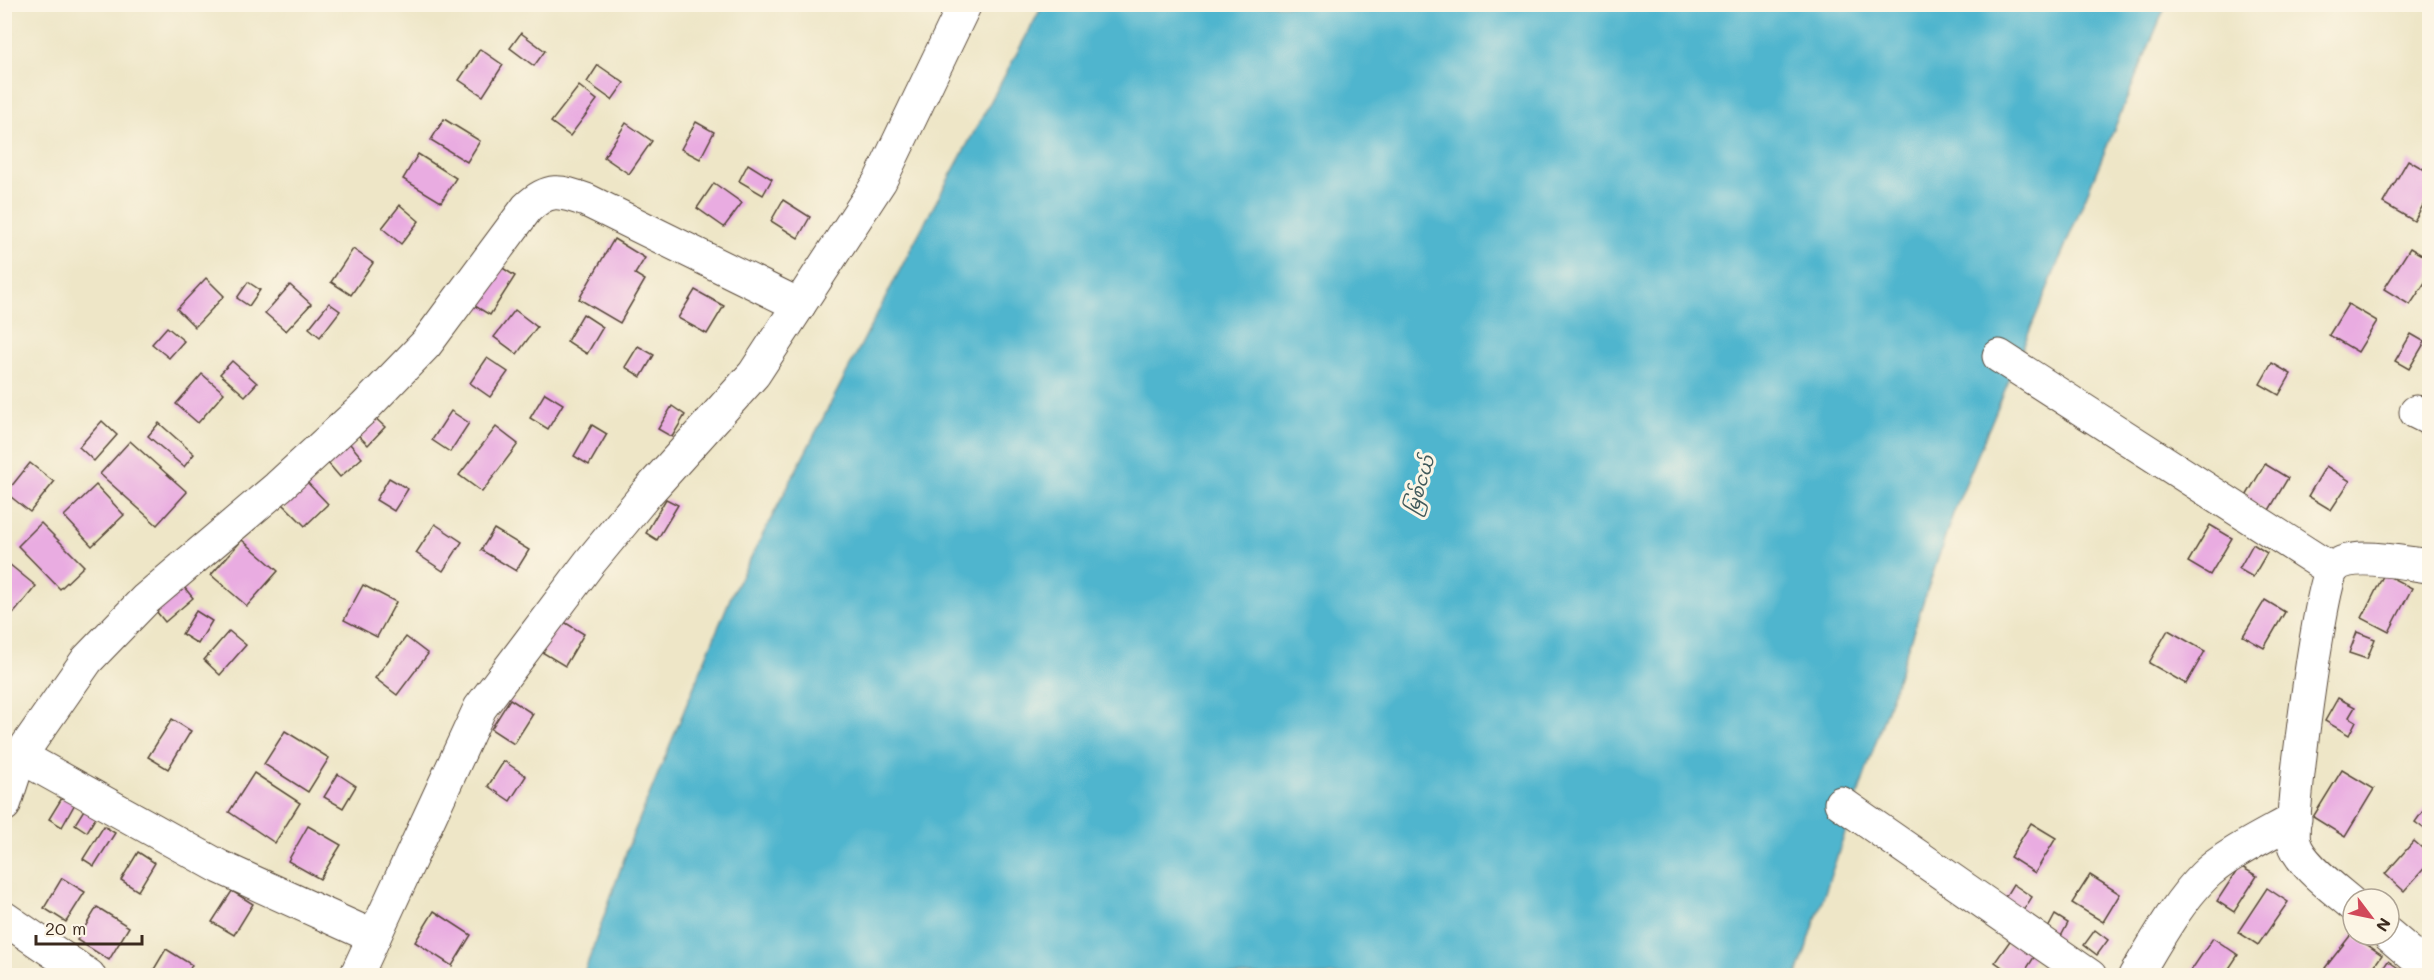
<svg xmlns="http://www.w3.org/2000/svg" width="2434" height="980" viewBox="0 0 2434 980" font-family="Mali,'Noto Sans Myanmar',sans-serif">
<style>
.water{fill:#4fb5ce;stroke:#457076;stroke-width:1.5}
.building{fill:#e9ace1}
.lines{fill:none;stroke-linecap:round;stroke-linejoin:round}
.minor-casing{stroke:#564637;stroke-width:35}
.minor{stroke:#fff;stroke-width:33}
.labels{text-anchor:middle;stroke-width:6;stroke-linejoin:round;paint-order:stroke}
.water-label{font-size:18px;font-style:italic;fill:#425b5c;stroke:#fcf5e5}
</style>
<rect width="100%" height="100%" fill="#fcf5e5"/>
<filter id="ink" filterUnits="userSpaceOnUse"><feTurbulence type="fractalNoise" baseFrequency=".0167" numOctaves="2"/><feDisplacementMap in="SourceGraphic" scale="12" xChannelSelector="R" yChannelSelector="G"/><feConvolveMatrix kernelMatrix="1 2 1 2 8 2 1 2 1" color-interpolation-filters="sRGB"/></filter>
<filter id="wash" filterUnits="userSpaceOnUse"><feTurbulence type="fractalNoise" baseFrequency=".008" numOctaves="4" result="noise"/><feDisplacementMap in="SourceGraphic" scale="24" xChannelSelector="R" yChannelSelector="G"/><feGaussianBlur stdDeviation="1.35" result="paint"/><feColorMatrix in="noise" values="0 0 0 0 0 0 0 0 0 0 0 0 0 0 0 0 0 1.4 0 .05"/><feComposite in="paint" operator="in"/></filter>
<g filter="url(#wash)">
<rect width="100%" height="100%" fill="#eee6c7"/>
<polygon class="water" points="1043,5 2166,5 1953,514 1797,975 583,976 630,842 732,594 917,237"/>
<g id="blocks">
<g class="building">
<polygon points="521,33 545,51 534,66 510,48"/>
<polygon points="480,49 503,65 483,96 459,80"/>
<polygon points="598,65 624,83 612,100 587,82"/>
<polygon points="579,86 597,100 570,136 551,122"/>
<polygon points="444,119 480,141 467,162 431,140"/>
<polygon points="696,122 714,132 700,159 681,149"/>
<polygon points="626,123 652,141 629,174 604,157"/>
<polygon points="418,154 456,178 441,202 403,179"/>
<polygon points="2408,160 2430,173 2430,193 2414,221 2383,203"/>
<polygon points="748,164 772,179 763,195 739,181"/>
<polygon points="714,183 742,203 724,227 697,208"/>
<polygon points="783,200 810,217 798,238 771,221"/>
<polygon points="400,205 419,221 401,244 382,228"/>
<polygon points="614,239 645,258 635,274 645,280 620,323 579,299"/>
<polygon points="2410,248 2430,260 2430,275 2410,305 2384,289"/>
<polygon points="353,249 373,263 351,295 331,282"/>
<polygon points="495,263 515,276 490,315 470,303"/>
<polygon points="206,278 224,296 195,327 177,309"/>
<polygon points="248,282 260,290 249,306 237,298"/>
<polygon points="290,285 311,304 286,331 265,313"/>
<polygon points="695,290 724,306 707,334 678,318"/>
<polygon points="329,303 340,311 320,337 309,328"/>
<polygon points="2348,304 2377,321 2358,352 2329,335"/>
<polygon points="515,310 537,327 517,354 494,337"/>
<polygon points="583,314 603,327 587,354 567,341"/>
<polygon points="167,327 184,341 169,358 152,344"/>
<polygon points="2411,334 2425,342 2409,369 2395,361"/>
<polygon points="638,346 654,355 641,377 625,367"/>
<polygon points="487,358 508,372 490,397 470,383"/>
<polygon points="232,361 257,383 245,396 220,374"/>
<polygon points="2272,363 2291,374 2279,395 2260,384"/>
<polygon points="202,374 224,393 198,423 176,404"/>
<polygon points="545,393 563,404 548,429 530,418"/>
<polygon points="672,406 685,415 672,437 658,429"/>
<polygon points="451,411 469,423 450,452 432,440"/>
<polygon points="371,414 385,427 368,445 355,432"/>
<polygon points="102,421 117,435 94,461 79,447"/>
<polygon points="159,423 194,454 184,467 148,436"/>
<polygon points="592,425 607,434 589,465 574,456"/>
<polygon points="496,427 518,444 482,492 459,475"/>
<polygon points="344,437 362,458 340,477 322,456"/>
<polygon points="130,441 187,492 157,525 100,474"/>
<polygon points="30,463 54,482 30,512 6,493"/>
<polygon points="2265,464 2288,478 2268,512 2245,498"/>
<polygon points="2326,466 2350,481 2331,510 2308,496"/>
<polygon points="389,478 408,489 394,511 376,500"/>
<polygon points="306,481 328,504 305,526 283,504"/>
<polygon points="96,485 124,515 92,546 64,516"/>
<polygon points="666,499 678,505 657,540 646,533"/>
<polygon points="41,523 84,566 60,589 18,546"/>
<polygon points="435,524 462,542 443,571 416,553"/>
<polygon points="2210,525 2232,538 2210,575 2188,562"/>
<polygon points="494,529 529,550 516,571 481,550"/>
<polygon points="242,540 278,571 247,606 211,575"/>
<polygon points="2253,544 2267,553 2253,577 2239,569"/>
<polygon points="9,564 36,586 14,613 4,605 4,569"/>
<polygon points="2384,574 2412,588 2389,632 2362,618"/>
<polygon points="180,582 193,598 165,622 152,606"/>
<polygon points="363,585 396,602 377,637 344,620"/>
<polygon points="2265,600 2285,612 2264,648 2243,636"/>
<polygon points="196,611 212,621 198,644 182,634"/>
<polygon points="556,617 584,634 565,666 537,649"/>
<polygon points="2168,630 2205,651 2186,684 2149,663"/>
<polygon points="229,631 246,645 220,675 204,660"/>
<polygon points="2357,632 2375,639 2367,659 2349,653"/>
<polygon points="406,637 428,654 397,695 375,678"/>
<polygon points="2338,698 2355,707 2349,717 2356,721 2349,735 2325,721"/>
<polygon points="510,699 533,714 514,744 491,729"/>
<polygon points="172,719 191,731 168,769 148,757"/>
<polygon points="285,731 329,758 308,792 264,764"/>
<polygon points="504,761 526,776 510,801 488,786"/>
<polygon points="2342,770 2374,789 2345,837 2313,817"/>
<polygon points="254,773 300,803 275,843 229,812"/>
<polygon points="338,774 356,786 343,808 324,797"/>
<polygon points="65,793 77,800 62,827 49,819"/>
<polygon points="2428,804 2430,805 2429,832 2415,822"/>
<polygon points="87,805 99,812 87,832 75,824"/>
<polygon points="2031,823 2056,838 2035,873 2010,857"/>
<polygon points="104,826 115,833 94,866 83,859"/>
<polygon points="308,826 341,845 320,879 288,861"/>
<polygon points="2414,841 2430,855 2430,862 2404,891 2385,874"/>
<polygon points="138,852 155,863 138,891 121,880"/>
<polygon points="2240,866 2257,876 2234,912 2217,901"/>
<polygon points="2090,875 2120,894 2103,922 2072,903"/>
<polygon points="62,878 85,892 66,922 44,908"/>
<polygon points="2013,884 2032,897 2018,919 1999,907"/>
<polygon points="2267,888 2288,902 2258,945 2238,932"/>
<polygon points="232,891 253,904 234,935 212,922"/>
<polygon points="97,907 129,927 109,960 77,940"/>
<polygon points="434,911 471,935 452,966 415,942"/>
<polygon points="2055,915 2068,923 2059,940 2046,932"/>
<polygon points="2095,930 2108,940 2097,955 2084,945"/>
<polygon points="2353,932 2353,935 2382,955 2367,976 2335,976 2325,968"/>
<polygon points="2014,935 2038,951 2022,976 2015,976 1995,962"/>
<polygon points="2213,938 2238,955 2224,976 2195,976 2190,972"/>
<polygon points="166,949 192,965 186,976 150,976"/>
<polygon points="2388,961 2401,970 2397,976 2378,976"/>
</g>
</g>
</g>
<g filter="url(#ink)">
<use href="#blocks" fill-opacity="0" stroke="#564637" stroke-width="1.5"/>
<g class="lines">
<g class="minor-casing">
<g id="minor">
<polyline points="1999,356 2332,570"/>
<polyline points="2416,412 2430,419"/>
<polyline points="20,756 220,867 374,937"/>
<polyline points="1841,803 2090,976"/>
<path d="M4,805L20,756L87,660L146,599L278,487L364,408L426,344L527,208C549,187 560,191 586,200L799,305"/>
<path d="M2353,905C2336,890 2299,864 2294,842C2289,819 2320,587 2332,570C2347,549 2407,564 2430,566"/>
<polyline points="4,918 89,976"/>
<polyline points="2389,935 2430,970"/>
<polyline points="356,976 480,708 590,562 646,494 754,374 880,181 965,4"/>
<path d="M2135,976C2156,942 2176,904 2204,876C2225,855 2269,834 2295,819"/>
</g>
</g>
<use href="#minor" class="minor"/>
</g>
</g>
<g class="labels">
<g class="water-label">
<text transform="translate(1420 485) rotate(-73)" y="6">မြစ်ငယ်</text>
</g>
</g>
<rect width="2434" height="980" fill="none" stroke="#fcf5e5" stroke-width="24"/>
<g transform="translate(2371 917) rotate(122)"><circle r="28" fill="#fcf5e5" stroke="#afa495" stroke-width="1.5"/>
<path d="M0-4.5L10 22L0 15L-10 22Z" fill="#d1495b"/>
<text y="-9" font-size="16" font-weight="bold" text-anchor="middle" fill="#3b2a1e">N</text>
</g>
<path d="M36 935v9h106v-9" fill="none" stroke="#3b2a1e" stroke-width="3"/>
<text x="45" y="935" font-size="18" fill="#3b2a1e" stroke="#fcf5e5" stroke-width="4.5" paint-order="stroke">20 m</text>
</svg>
